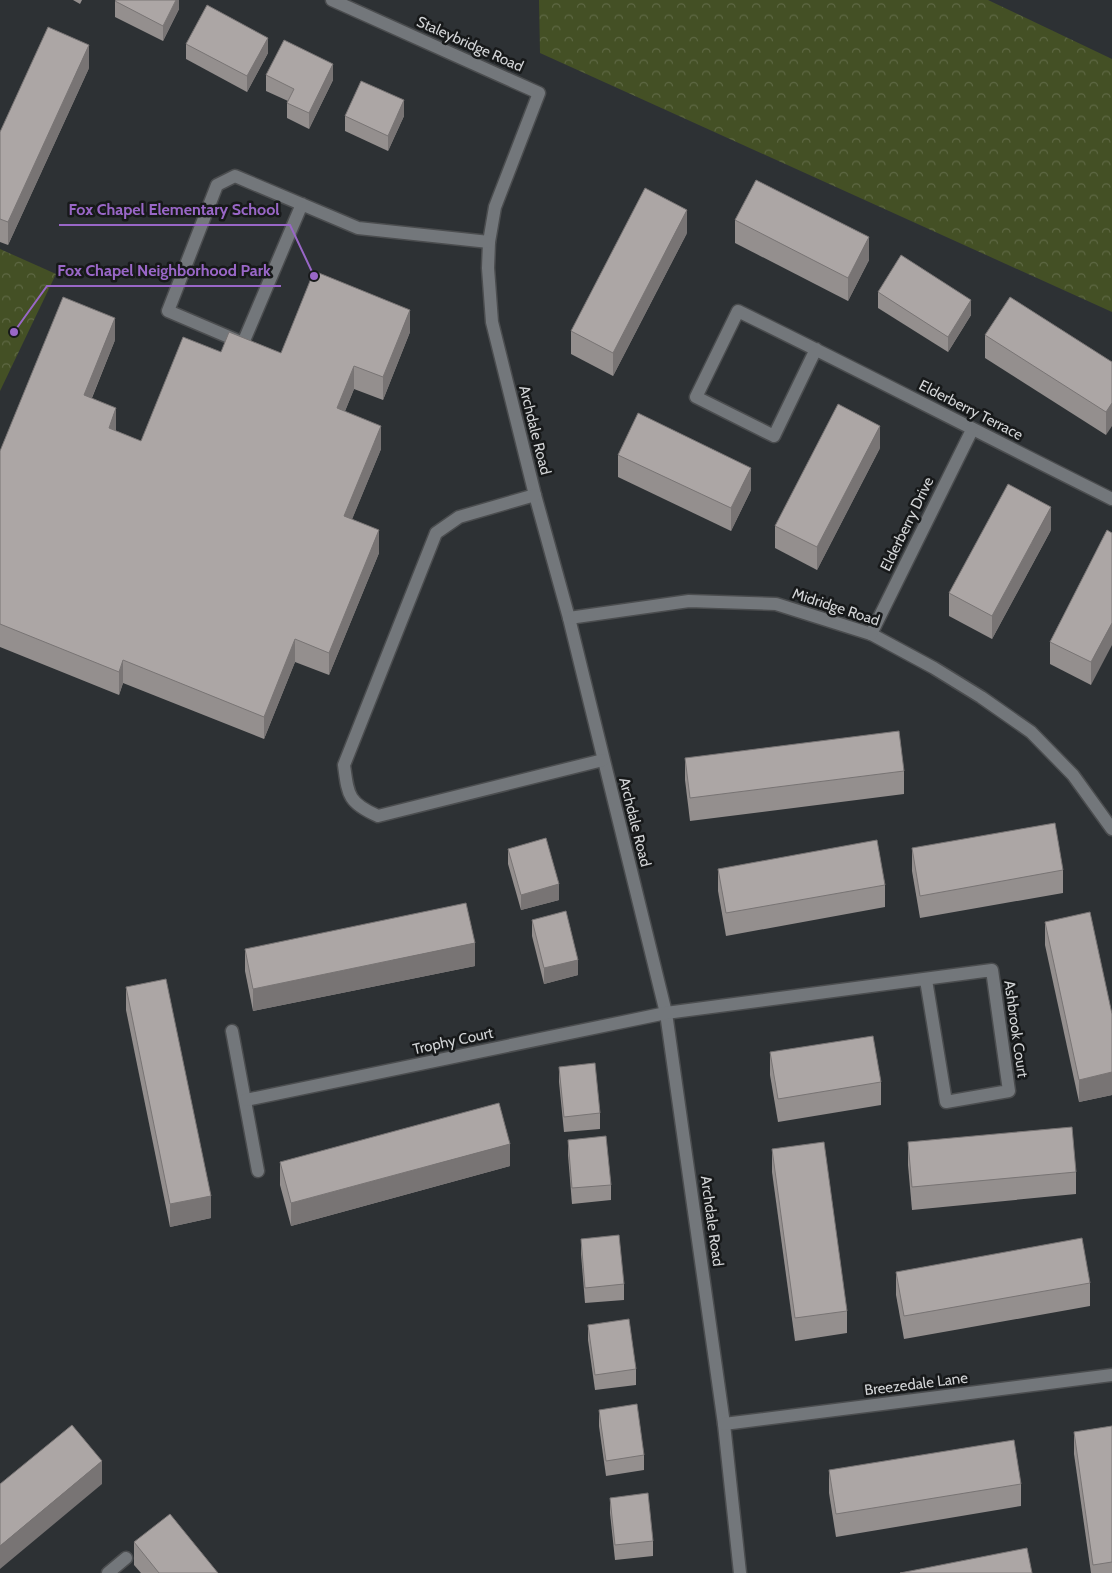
<svg xmlns="http://www.w3.org/2000/svg" width="1112" height="1573" viewBox="0 0 1112 1573" font-family="Cabin,sans-serif">
<style>
.forest{fill:url(#forest-crowns)}
.lines{fill:none;stroke-linecap:round;stroke-linejoin:round}
.minor-casing{stroke:#4b4d4f;stroke-width:15}
.minor{stroke:#73777b;stroke-width:12}
.wall{fill:#948f8e}
.shaded-wall{fill:#787474}
.building{fill:#aca6a5;stroke:#787474}
.labels{text-anchor:middle;stroke-width:5;stroke-linejoin:round;paint-order:stroke}
.street-label{font-size:15px;fill:#d2d4d6;stroke:#17191a}
.leader{fill:none;stroke:#9967c7;stroke-width:2}
.callout-dot{fill:#9967c7;stroke:#17191a;stroke-width:2}
.callout-label{font-size:16px;text-anchor:middle;font-weight:bold;fill:#9967c7;stroke:#17191a;stroke-width:5;stroke-linejoin:round;paint-order:stroke}
</style>
<defs>
<pattern id="forest-crowns" width="20" height="18" patternUnits="userSpaceOnUse" patternTransform="scale(1.25)"><rect width="20" height="18" fill="#445025"/><path d="M2 6a3 3 0 1 1 6 0M12 15a3 3 0 1 1 6 0" fill="none" stroke="#5e6844"/></pattern>
</defs>
<rect width="100%" height="100%" fill="#2d3134"/>
<g class="forest">
<polygon points="539,0 988,0 1112,59 1112,312 540,53"/>
<polygon points="0,249 56,274 0,391"/>
</g>
<g class="lines">
<g class="minor-casing">
<g id="minor">
<polyline points="332,0 539,93 495,207 489,242 488,268 492,322 535,495 569,618 666,1013 724,1424 740,1573"/>
<polyline points="302,204 243,343 168,311 217,185 235,176 358,228 489,242"/>
<path d="M816,349L774,436L696,397L738,311C863,372 987,437 1112,499"/>
<path d="M535,495L459,517L436,533L344,765C348,795 348,803 378,816L603,760"/>
<polyline points="569,618 689,601 776,604 871,634 934,668 981,697 1031,732 1073,775 1112,829"/>
<polyline points="871,634 972,430"/>
<polyline points="232,1031 258,1171"/>
<polyline points="246,1100 666,1013 992,970 1009,1091 946,1102 926,980"/>
<polyline points="724,1424 1112,1375"/>
<polyline points="108,1573 126,1558"/>
</g>
</g>
<use href="#minor" class="minor"/>
</g>
<g class="wall">
<polygon points="73,0 82,0 80,4"/>
<polygon points="179,0 179,9 163,41 115,17 115,1"/>
<polygon points="186,44 268,53 247,92 186,59"/>
<polygon points="89,68 8,245 0,242 0,132"/>
<polygon points="266,75 333,80 309,129 287,118 287,103 288,101 266,91"/>
<polygon points="345,116 404,116 388,151 345,131"/>
<polygon points="735,220 869,260 848,301 735,243"/>
<polygon points="687,233 613,376 571,354 571,331"/>
<polygon points="878,292 971,315 948,352 878,308"/>
<polygon points="410,332 383,400 354,389 345,411 381,449 352,519 379,553 329,675 295,662 264,739 123,683 119,695 0,647 0,451 115,340 92,398 116,431 141,441 221,352 281,353"/>
<polygon points="985,335 1112,362 1106,435 985,358"/>
<polygon points="880,448 817,570 775,548 775,526"/>
<polygon points="618,455 751,490 731,531 618,477"/>
<polygon points="1051,530 992,639 949,616 949,593"/>
<polygon points="1107,530 1091,685 1050,664 1050,642"/>
<polygon points="685,758 904,771 904,794 690,821 685,780"/>
<polygon points="912,848 1063,870 1063,893 920,918 912,871"/>
<polygon points="508,849 559,900 521,910 508,864"/>
<polygon points="718,869 885,885 885,907 726,936 718,891"/>
<polygon points="532,920 578,975 544,984 532,936"/>
<polygon points="1045,922 1112,1014 1112,1095 1079,1102 1045,945"/>
<polygon points="245,949 475,966 253,1011 245,971"/>
<polygon points="126,987 211,1218 170,1227 126,1010"/>
<polygon points="770,1052 881,1082 881,1105 778,1122 770,1075"/>
<polygon points="559,1067 600,1113 600,1129 564,1132 559,1082"/>
<polygon points="568,1140 611,1185 611,1200 572,1204 568,1155"/>
<polygon points="908,1142 1076,1172 1076,1194 912,1210 908,1165"/>
<polygon points="772,1149 847,1311 847,1333 795,1341 772,1172"/>
<polygon points="280,1162 510,1166 291,1226 280,1185"/>
<polygon points="581,1239 624,1284 624,1300 585,1303 581,1254"/>
<polygon points="896,1272 1090,1283 1090,1306 904,1339 896,1295"/>
<polygon points="588,1325 636,1369 636,1385 595,1390 588,1340"/>
<polygon points="599,1410 644,1455 644,1470 606,1476 599,1426"/>
<polygon points="1112,1426 1112,1573 1091,1573 1074,1454 1074,1432"/>
<polygon points="829,1470 1021,1484 1021,1506 836,1537 829,1493"/>
<polygon points="610,1498 653,1541 653,1556 615,1560 610,1513"/>
<polygon points="134,1542 218,1573 141,1573 134,1565"/>
</g>
<g class="shaded-wall">
<polygon points="176,0 179,0 179,9 163,41 163,26"/>
<polygon points="268,38 268,53 247,92 247,76"/>
<polygon points="89,45 89,68 8,245 8,222"/>
<polygon points="333,64 333,80 309,129 309,113"/>
<polygon points="404,100 404,116 388,151 388,136"/>
<polygon points="687,210 687,233 613,376 613,353"/>
<polygon points="869,237 869,260 848,301 848,278"/>
<polygon points="971,300 971,315 948,352 948,337"/>
<polygon points="410,310 410,332 383,400 383,377"/>
<polygon points="115,318 115,340 84,417 84,395"/>
<polygon points="354,366 354,389 337,431 337,408"/>
<polygon points="1112,403 1112,426 1106,435 1106,412"/>
<polygon points="116,408 116,431 109,428"/>
<polygon points="381,426 381,449 344,539 344,516"/>
<polygon points="880,426 880,448 817,570 817,547"/>
<polygon points="751,468 751,490 731,531 731,508"/>
<polygon points="1051,507 1051,530 992,639 992,616"/>
<polygon points="379,530 379,553 329,675 329,653"/>
<polygon points="1112,623 1112,645 1091,685 1091,662"/>
<polygon points="295,639 295,662 264,739 264,717"/>
<polygon points="123,660 123,683 119,695 119,672"/>
<polygon points="559,884 559,900 521,910 521,895"/>
<polygon points="475,943 475,966 253,1011 253,989"/>
<polygon points="578,960 578,975 544,984 544,968"/>
<polygon points="1112,1072 1112,1095 1079,1102 1079,1080"/>
<polygon points="510,1144 510,1166 291,1226 291,1203"/>
<polygon points="211,1196 211,1218 170,1227 170,1204"/>
<polygon points="102,1461 102,1484 0,1569 0,1546"/>
</g>
<g class="building">
<polygon points="116,0 176,0 163,26 115,1"/>
<polygon points="207,5 268,38 247,76 186,44"/>
<polygon points="48,27 89,45 8,222 0,219 0,132"/>
<polygon points="284,40 333,64 309,113 287,103 294,89 266,75"/>
<polygon points="361,81 404,100 388,136 345,116"/>
<polygon points="756,180 869,237 848,278 735,220"/>
<polygon points="645,188 687,210 613,353 571,331"/>
<polygon points="901,255 971,300 948,337 878,292"/>
<polygon points="314,271 410,310 383,377 354,366 337,408 381,426 344,516 379,530 329,653 295,639 264,717 123,660 119,672 0,624 0,451 63,297 115,318 84,395 116,408 109,428 141,441 183,337 221,352 229,332 281,353"/>
<polygon points="1010,297 1112,362 1112,403 1106,412 985,335"/>
<polygon points="838,404 880,426 817,547 775,526"/>
<polygon points="638,413 751,468 731,508 618,455"/>
<polygon points="1008,484 1051,507 992,616 949,593"/>
<polygon points="1107,530 1112,533 1112,623 1091,662 1050,642"/>
<polygon points="899,731 904,771 690,798 685,758"/>
<polygon points="1055,823 1063,870 920,896 912,848"/>
<polygon points="546,838 559,884 521,895 508,849"/>
<polygon points="877,840 885,885 726,913 718,869"/>
<polygon points="466,903 475,943 253,989 245,949"/>
<polygon points="566,911 578,960 544,968 532,920"/>
<polygon points="1090,912 1112,1014 1112,1072 1079,1080 1045,922"/>
<polygon points="166,979 211,1196 170,1204 126,987"/>
<polygon points="873,1036 881,1082 778,1099 770,1052"/>
<polygon points="595,1063 600,1113 564,1117 559,1067"/>
<polygon points="499,1103 510,1144 291,1203 280,1162"/>
<polygon points="1072,1127 1076,1172 912,1187 908,1142"/>
<polygon points="606,1136 611,1185 572,1188 568,1140"/>
<polygon points="824,1142 847,1311 795,1318 772,1149"/>
<polygon points="619,1235 624,1284 585,1288 581,1239"/>
<polygon points="1082,1238 1090,1283 904,1316 896,1272"/>
<polygon points="629,1319 636,1369 595,1375 588,1325"/>
<polygon points="637,1404 644,1455 606,1461 599,1410"/>
<polygon points="72,1425 102,1461 0,1546 0,1484"/>
<polygon points="1112,1426 1112,1562 1093,1565 1074,1432"/>
<polygon points="1014,1440 1021,1484 836,1514 829,1470"/>
<polygon points="648,1493 653,1541 615,1545 610,1498"/>
<polygon points="170,1514 218,1573 159,1573 134,1542"/>
<polygon points="1027,1548 1032,1573 900,1573"/>
</g>
<g class="labels">
<g class="street-label">
<text transform="translate(470 44) rotate(24)" y="5">Staleybridge Road</text>
<text transform="translate(971 410) rotate(27)" y="5">Elderberry Terrace</text>
<text transform="translate(535 430) rotate(76)" y="5">Archdale Road</text>
<text transform="translate(907 524) rotate(-64)" y="5">Elderberry Drive</text>
<text transform="translate(836 607) rotate(18)" y="5">Midridge Road</text>
<text transform="translate(635 822) rotate(76)" y="5">Archdale Road</text>
<text transform="translate(1016 1029) rotate(82)" y="5">Ashbrook Court</text>
<text transform="translate(453 1041) rotate(-12)" y="5">Trophy Court</text>
<text transform="translate(712 1221) rotate(82)" y="5">Archdale Road</text>
<text transform="translate(916 1384) rotate(-7)" y="5">Breezedale Lane</text>
</g>
</g>
<path class="leader" d="M314 276L290 225H59M14 332L47 286H281"/>
<g class="callout-dot">
<circle cx="314" cy="276" r="5"/>
<circle cx="14" cy="332" r="5"/>
</g>
<g class="callout-label">
<text x="174" y="215">Fox Chapel Elementary School</text>
<text x="164" y="276">Fox Chapel Neighborhood Park</text>
</g>
</svg>
